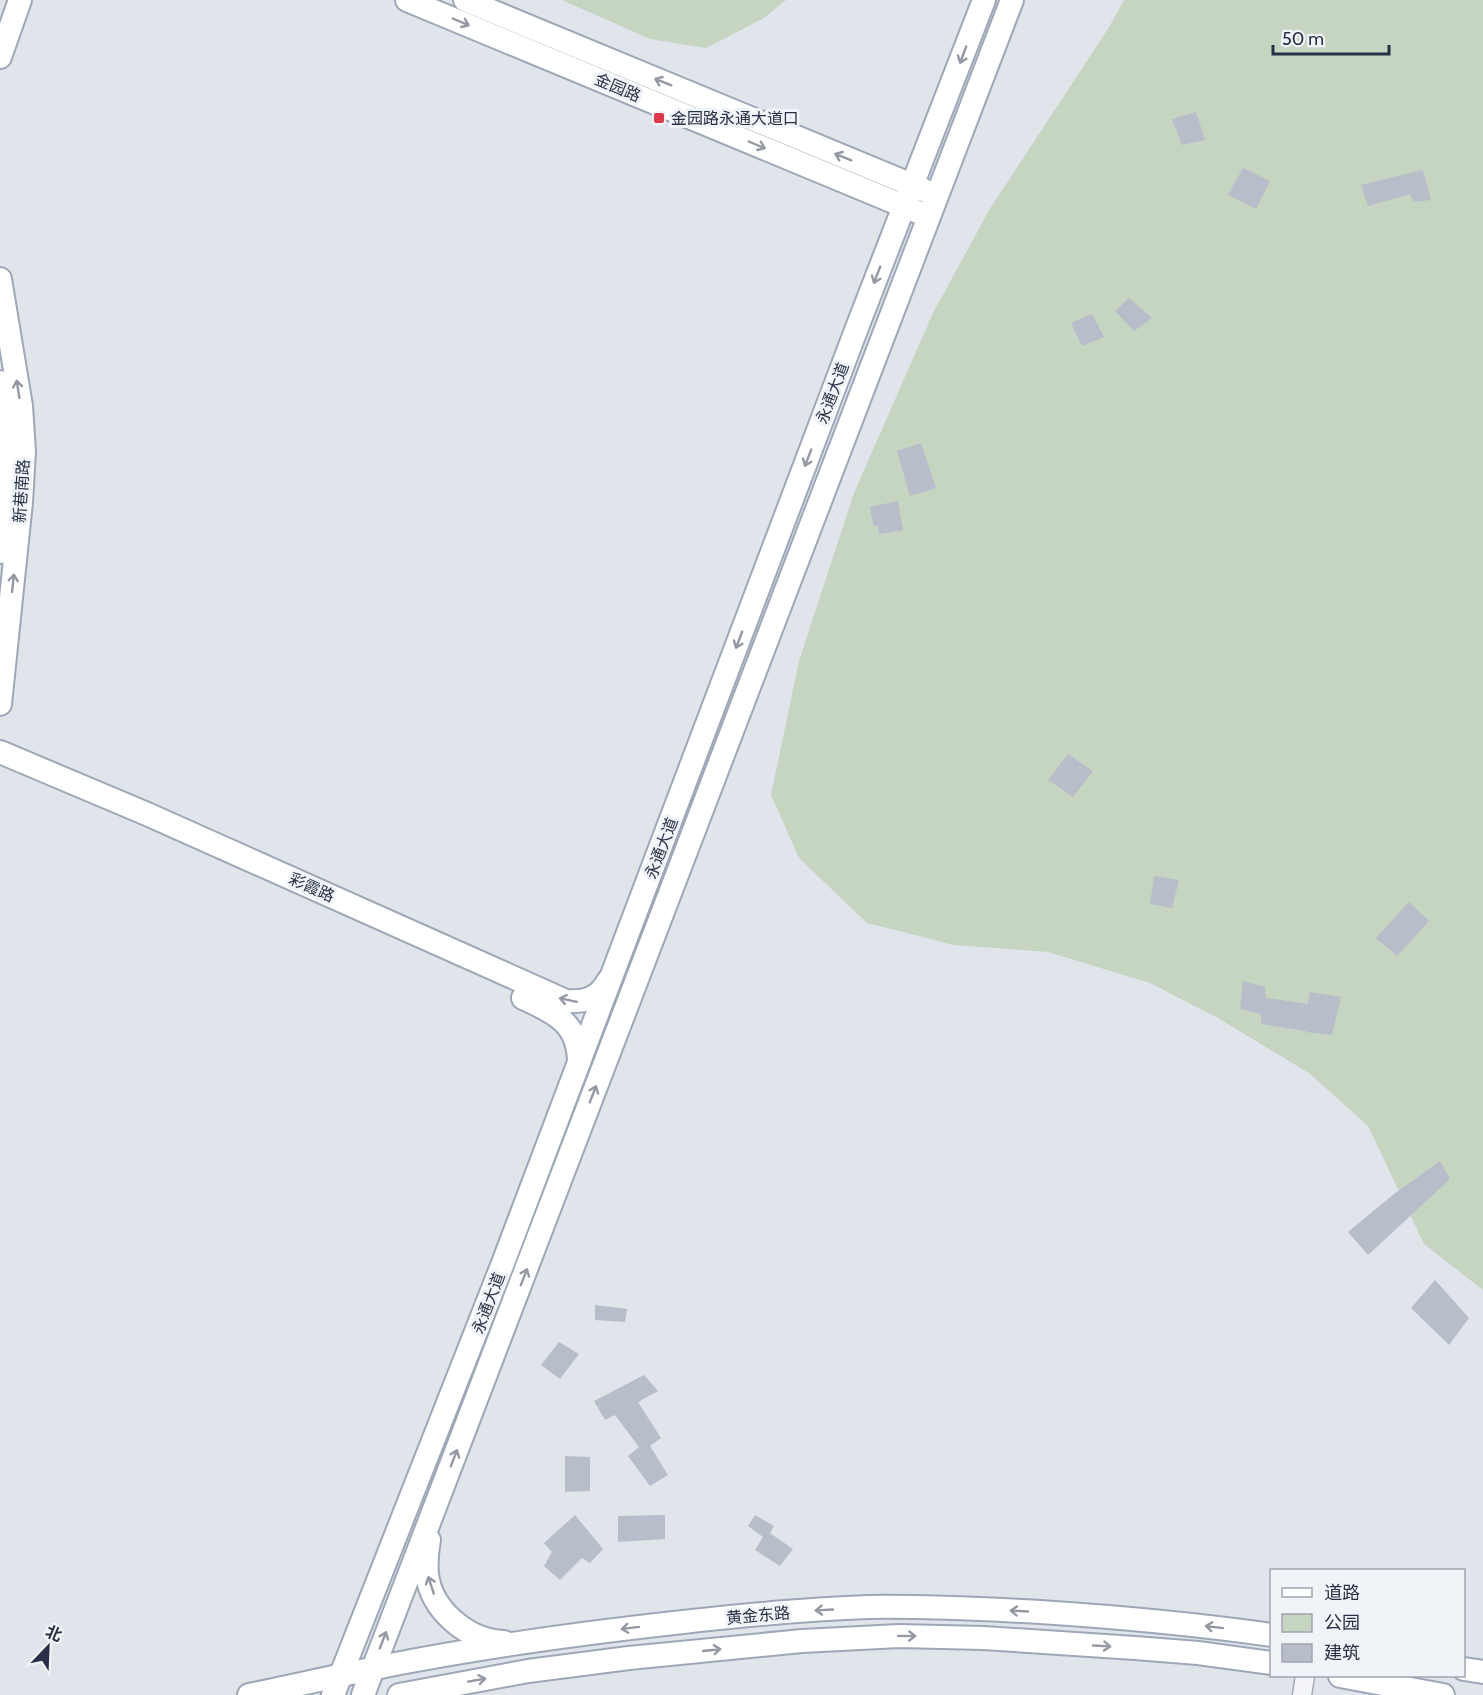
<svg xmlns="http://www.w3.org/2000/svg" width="1483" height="1695" viewBox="0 0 1483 1695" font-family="Cabin,'Noto Sans SC',sans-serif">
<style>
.green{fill:#c5d5c1}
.building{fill:#b7bdc9}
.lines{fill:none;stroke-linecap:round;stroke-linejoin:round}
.minor-casing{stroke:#a5aab6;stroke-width:21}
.major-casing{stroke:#9ea7b8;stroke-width:26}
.minor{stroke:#f3f5f8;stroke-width:18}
.major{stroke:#fff;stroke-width:22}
.oneway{stroke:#9398a2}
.poi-dot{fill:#dc394b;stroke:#f0f3f8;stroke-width:2}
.labels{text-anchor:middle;stroke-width:6;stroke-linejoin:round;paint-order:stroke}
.street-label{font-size:16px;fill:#273044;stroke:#f0f3f8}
.poi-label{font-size:16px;fill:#273044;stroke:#f0f3f8;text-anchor:start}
</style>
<rect width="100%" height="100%" fill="#e0e4eb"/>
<g class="green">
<polygon points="562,0 786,0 764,18 706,48 650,39"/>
<polygon points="1124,0 1483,0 1483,1290 1424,1244 1368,1126 1309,1073 1218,1018 1150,983 1048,952 954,945 867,923 799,858 771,795 799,661 854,493 933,313 991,207 1108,29"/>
</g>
<g class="building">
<polygon points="1196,112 1205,140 1182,145 1172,119"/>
<polygon points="1243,168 1270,181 1256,209 1228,195"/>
<polygon points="1423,170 1431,200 1413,202 1410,194 1368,206 1361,185"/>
<polygon points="1129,298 1152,318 1134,331 1115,311"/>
<polygon points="1092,314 1104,337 1082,346 1071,323"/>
<polygon points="921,443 936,488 910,496 897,451"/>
<polygon points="898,501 903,530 879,534 878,527 873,525 870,507"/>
<polygon points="1068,754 1093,771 1073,797 1048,780"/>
<polygon points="1154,876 1179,880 1172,908 1150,904"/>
<polygon points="1409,902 1429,921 1397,956 1376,938"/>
<polygon points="1243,981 1265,987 1266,998 1308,1004 1310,992 1341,997 1332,1035 1306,1032 1306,1031 1261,1024 1261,1014 1240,1009"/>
<polygon points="1440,1161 1450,1179 1368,1255 1348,1232 1394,1194"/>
<polygon points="1435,1280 1469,1318 1449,1345 1411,1308"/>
<polygon points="595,1305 627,1309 625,1322 595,1320"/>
<polygon points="559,1342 579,1354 560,1379 541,1365"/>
<polygon points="644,1375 658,1391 638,1402 661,1438 650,1446 668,1475 650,1486 628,1456 639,1447 615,1415 605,1420 594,1401"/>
<polygon points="565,1456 590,1457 590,1491 565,1492"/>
<polygon points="575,1515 603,1549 590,1563 582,1558 560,1580 544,1566 552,1552 544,1543"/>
<polygon points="665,1515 665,1539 618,1542 618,1516"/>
<polygon points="755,1515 774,1526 770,1533 793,1549 780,1566 755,1550 763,1537 748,1526"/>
</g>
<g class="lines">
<g class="minor-casing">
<polyline id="minor" points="1302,1695 1305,1676"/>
</g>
<g class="major-casing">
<g id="major">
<polyline points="407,0 918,212"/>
<polyline points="465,0 924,190"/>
<polyline points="0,57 20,0"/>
<polyline points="0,279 21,406 24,451 21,502 0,704"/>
<polyline points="0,382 8,444 8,470 0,552"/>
<path d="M0,752L147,814L566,1001C585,1002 598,999 608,981"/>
<path d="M523,998C555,1013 579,1023 579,1063"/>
<path d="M429,1540C427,1551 426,1563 427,1574C431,1610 468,1641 504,1642"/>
<polyline points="1464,1669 1483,1672"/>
<polyline points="1340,1676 1443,1695"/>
<path d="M249,1695C303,1684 357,1671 411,1661C501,1644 592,1632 683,1622C745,1615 807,1609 869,1607C926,1606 983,1609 1040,1612C1117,1617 1194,1624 1272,1635"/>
<polyline points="333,1695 503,1263 858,325 984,0"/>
<polyline points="363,1695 1012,0"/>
<polyline points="399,1695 528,1671 629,1658 802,1641 899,1636 984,1638 1135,1648 1198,1653 1272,1663"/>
</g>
</g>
<use href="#minor" class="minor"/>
<use href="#major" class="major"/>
</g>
<defs><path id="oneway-shaft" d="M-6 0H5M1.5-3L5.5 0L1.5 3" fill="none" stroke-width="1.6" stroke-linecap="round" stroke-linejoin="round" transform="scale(1.5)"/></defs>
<g class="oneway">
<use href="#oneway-shaft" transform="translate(461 22) rotate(23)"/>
<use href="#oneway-shaft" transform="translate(963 55) rotate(111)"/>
<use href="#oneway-shaft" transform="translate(663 82) rotate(-158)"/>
<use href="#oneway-shaft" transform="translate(757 145) rotate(23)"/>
<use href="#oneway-shaft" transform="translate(843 157) rotate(-158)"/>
<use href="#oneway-shaft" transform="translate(877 275) rotate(111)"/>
<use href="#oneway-shaft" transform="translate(18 389) rotate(-99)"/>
<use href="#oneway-shaft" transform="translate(808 458) rotate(111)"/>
<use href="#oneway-shaft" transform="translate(13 583) rotate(-84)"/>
<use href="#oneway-shaft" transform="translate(739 640) rotate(111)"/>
<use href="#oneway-shaft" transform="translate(568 1000) rotate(-168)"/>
<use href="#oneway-shaft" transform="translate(593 1094) rotate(-69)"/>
<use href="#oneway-shaft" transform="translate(524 1277) rotate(-69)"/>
<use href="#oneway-shaft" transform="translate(454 1458) rotate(-69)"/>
<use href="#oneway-shaft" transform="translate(431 1585) rotate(-108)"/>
<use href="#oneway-shaft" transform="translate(824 1610) rotate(177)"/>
<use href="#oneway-shaft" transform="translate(1019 1611) rotate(-177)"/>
<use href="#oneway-shaft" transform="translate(1214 1627) rotate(-173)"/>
<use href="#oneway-shaft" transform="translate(630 1628) rotate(173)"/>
<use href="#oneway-shaft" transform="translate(907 1636) rotate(1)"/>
<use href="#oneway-shaft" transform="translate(383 1640) rotate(-69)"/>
<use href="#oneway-shaft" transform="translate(1102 1646) rotate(3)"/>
<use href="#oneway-shaft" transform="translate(712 1650) rotate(-6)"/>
<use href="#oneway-shaft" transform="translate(477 1680) rotate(-10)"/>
</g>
<rect class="poi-dot" x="653" y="112" width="12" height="12" rx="3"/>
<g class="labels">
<g class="street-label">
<text transform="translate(618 87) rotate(23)" y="6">金园路</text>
<text transform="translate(832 393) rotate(-69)" y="6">永通大道</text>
<text transform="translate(21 491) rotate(-86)" y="6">新巷南路</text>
<text transform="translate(661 848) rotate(-69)" y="6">永通大道</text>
<text transform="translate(312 887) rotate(24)" y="6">彩霞路</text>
<text transform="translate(488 1303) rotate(-69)" y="6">永通大道</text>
<text transform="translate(758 1615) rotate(-5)" y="6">黄金东路</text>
</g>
<g class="poi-label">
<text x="671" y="124">金园路永通大道口</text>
</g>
</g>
<rect x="1270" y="1569" width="195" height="108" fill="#f0f3f8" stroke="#a0a5b0" stroke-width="1.5"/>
<rect x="1282" y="1588" width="30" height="9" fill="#ffffff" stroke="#a0a5b0" stroke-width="1.5"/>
<text x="1324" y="1599" font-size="18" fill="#273044">道路</text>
<rect x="1282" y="1614" width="30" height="18" fill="#c5d5c1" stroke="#a0a5b0" stroke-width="1.5"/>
<text x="1324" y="1629" font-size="18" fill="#273044">公园</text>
<rect x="1282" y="1644" width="30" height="18" fill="#b7bdc9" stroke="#a0a5b0" stroke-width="1.5"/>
<text x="1324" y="1659" font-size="18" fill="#273044">建筑</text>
<g transform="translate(48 1647) rotate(23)" stroke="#f0f3f8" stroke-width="4.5" paint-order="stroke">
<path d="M0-4.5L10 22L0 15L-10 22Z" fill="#273044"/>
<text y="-9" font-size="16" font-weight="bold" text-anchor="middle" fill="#273044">北</text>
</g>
<path d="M1273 45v9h116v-9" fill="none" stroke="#273044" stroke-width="3"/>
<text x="1282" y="45" font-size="18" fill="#273044" stroke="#f0f3f8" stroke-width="4.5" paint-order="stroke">50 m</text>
</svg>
